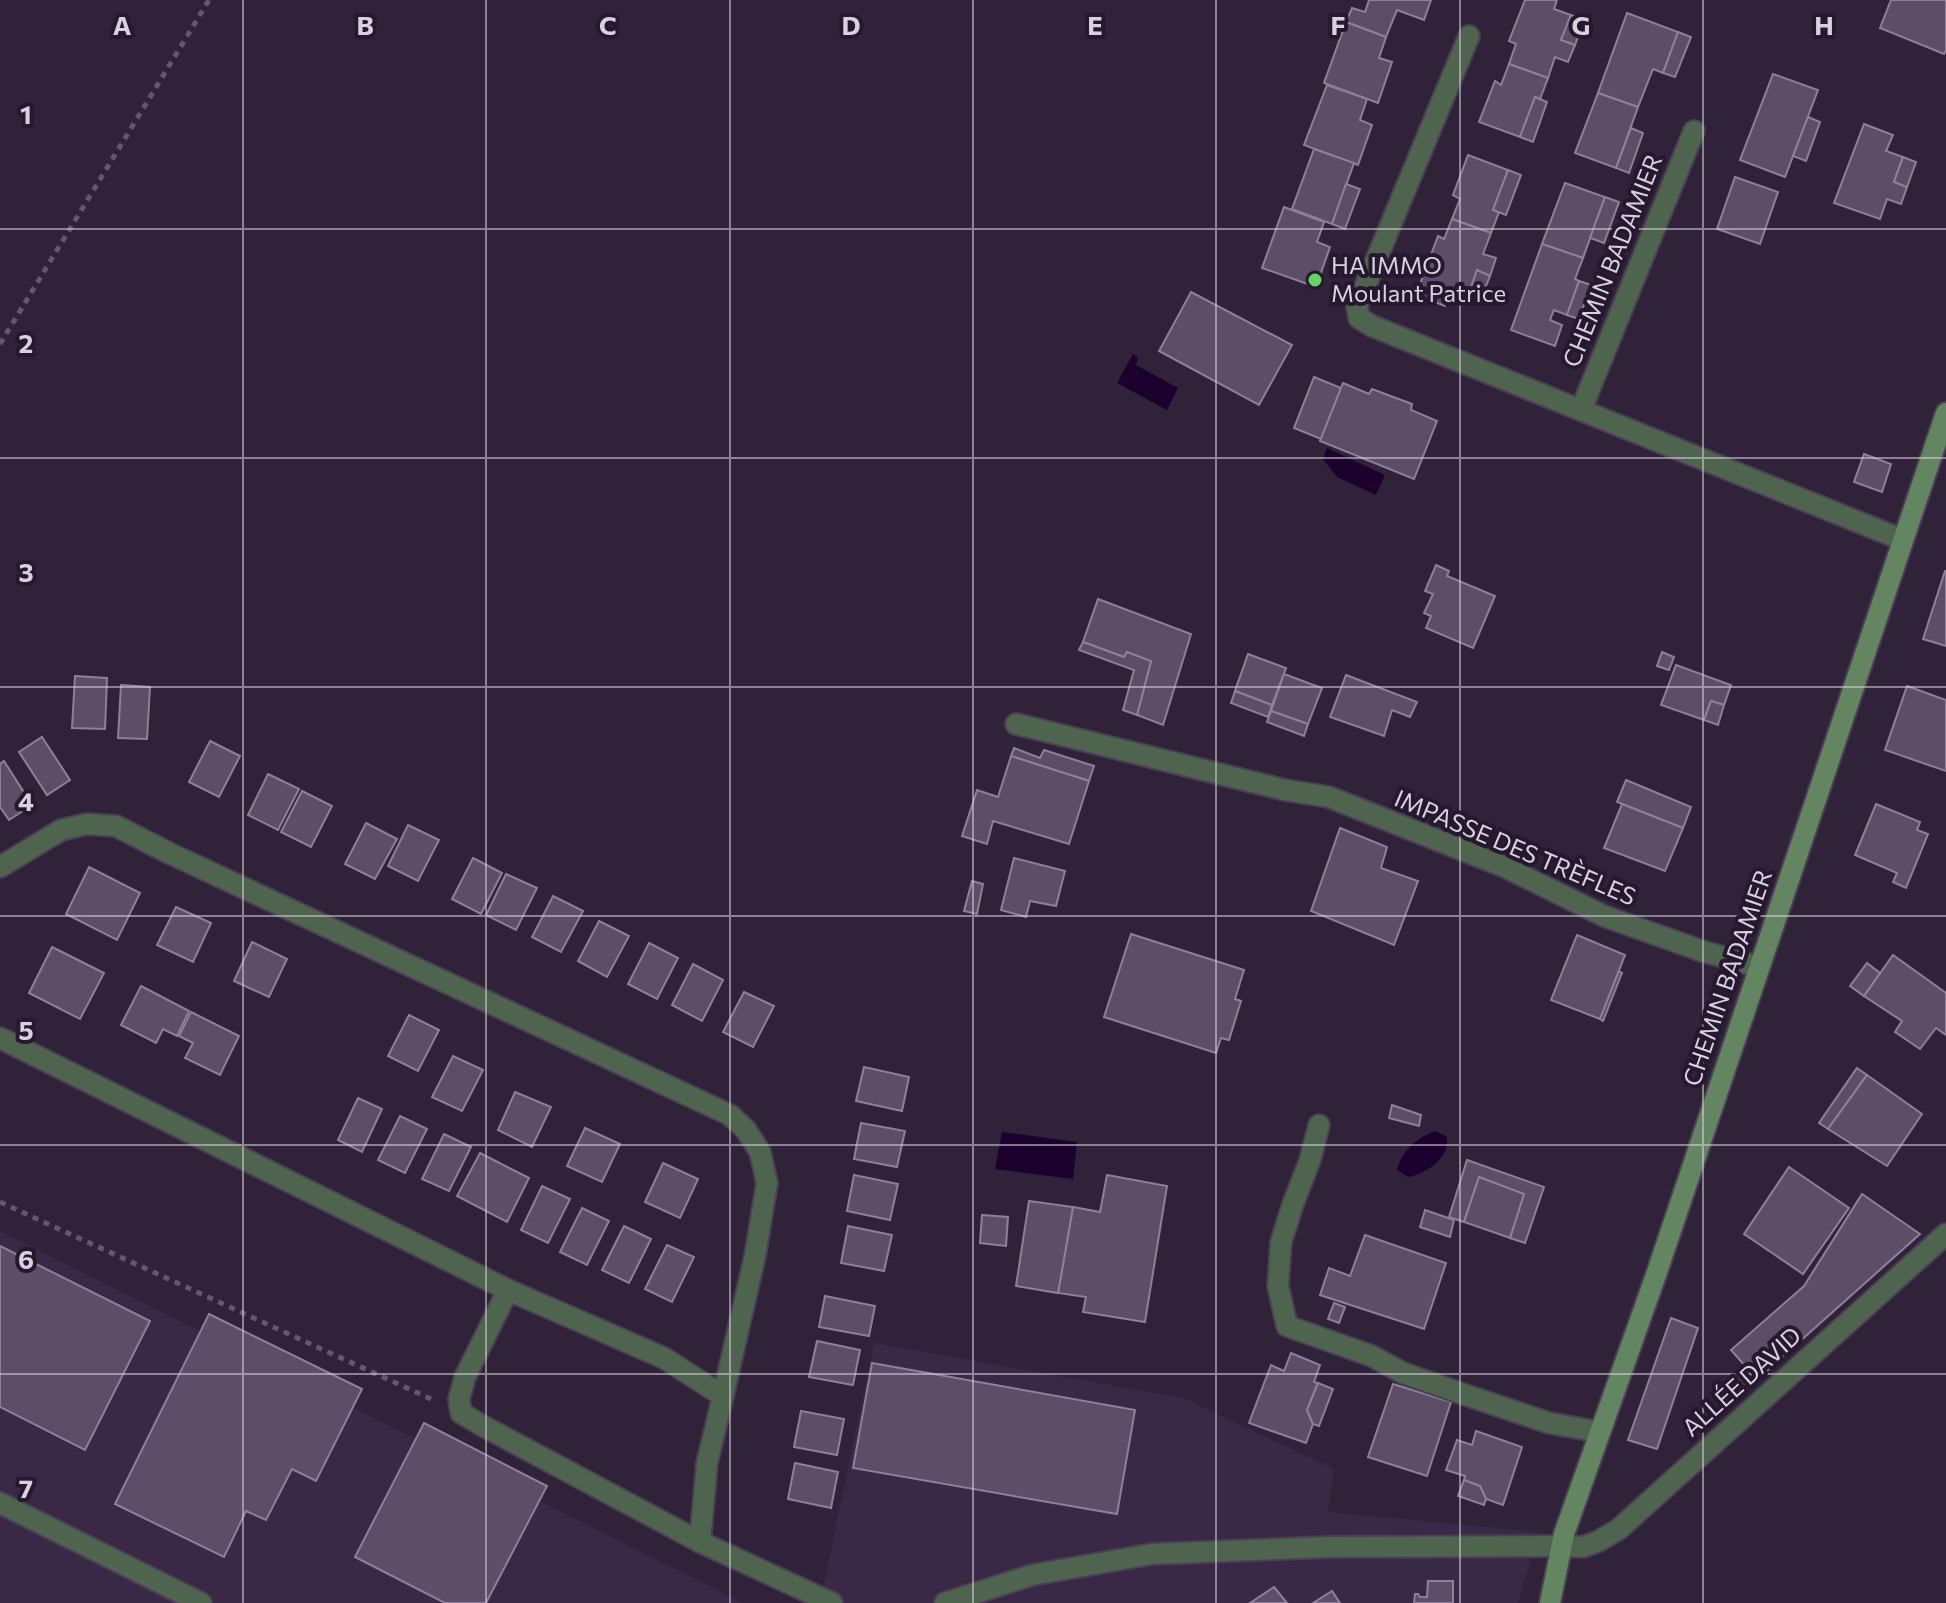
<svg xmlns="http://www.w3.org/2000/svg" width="1946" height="1603" viewBox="0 0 1946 1603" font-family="Commissioner,sans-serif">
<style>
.built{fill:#3a2946}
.water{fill:#1c002e}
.building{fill:#5c4e67;stroke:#8f7f9b;stroke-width:2}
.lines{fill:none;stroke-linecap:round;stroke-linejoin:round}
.lane-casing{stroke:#4b3f54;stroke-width:24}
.street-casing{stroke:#4b3f54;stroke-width:24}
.secondary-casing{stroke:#4b3f54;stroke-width:24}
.path{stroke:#64586c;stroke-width:5;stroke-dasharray:6 6;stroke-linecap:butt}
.lane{stroke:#4f644e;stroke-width:20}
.street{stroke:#4f644e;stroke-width:20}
.secondary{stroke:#638562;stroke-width:20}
.grid{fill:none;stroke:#d9d1e0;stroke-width:2;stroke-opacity:0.55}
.poi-dot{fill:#65d467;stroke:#26192f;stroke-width:3}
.labels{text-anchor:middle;stroke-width:8;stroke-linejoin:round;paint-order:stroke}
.street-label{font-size:24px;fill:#d9d1e0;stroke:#26192f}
.poi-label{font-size:24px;fill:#d9d1e0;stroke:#26192f;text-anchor:start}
.grid-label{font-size:26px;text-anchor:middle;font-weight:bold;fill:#d9d1e0;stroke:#26192f;stroke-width:8;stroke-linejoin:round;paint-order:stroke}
</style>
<rect width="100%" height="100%" fill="#302339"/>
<g class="built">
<polygon points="0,1231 743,1603 0,1603"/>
<polygon points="874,1343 1184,1398 1334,1469 1328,1512 1539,1532 1518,1603 820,1603"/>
</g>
<g class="water">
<polygon points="1133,354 1138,358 1136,365 1178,388 1167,410 1117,383"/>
<polygon points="1327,448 1385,475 1376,495 1337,477 1323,459"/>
<path d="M1436,1131L1447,1137C1450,1158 1426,1174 1408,1177L1397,1170C1400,1153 1418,1136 1436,1131Z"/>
<polygon points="1002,1132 1077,1142 1073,1179 995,1169"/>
</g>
<g class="building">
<polygon points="1369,0 1431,0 1424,20 1397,10 1386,37 1346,22 1352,8 1365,12"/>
<polygon points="1525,0 1557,0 1554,9 1571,15 1561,40 1575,45 1568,62 1555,57 1548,78 1509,64 1516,44 1509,41"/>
<polygon points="1891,0 1946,0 1946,50 1944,54 1880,28"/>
<polygon points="1627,13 1678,32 1663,73 1653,69 1638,107 1598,93"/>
<polygon points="1571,15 1584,20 1575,45 1561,40"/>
<polygon points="1346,22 1386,37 1379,58 1392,62 1378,103 1324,83"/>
<polygon points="1678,32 1691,37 1675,77 1663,73"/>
<polygon points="1509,64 1548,78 1540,99 1535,97 1520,137 1479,122 1495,81 1501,85"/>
<polygon points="1773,74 1818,90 1785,177 1740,160"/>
<polygon points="1327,85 1367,99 1360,120 1372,125 1358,165 1304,145"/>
<polygon points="1598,93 1638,107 1616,168 1575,153"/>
<polygon points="1535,97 1547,102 1533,142 1520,137"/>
<polygon points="1808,117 1820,122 1806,161 1793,156"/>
<polygon points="1864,124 1893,135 1886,151 1903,157 1894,182 1907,187 1901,204 1887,199 1880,219 1834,203"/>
<polygon points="1631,128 1643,133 1629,173 1616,168"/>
<polygon points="1314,149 1354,163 1332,224 1292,209"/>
<polygon points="1468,155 1508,170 1493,210 1499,212 1491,233 1452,219 1460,199 1453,195"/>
<polygon points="1903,157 1916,162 1907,187 1894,182"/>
<polygon points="1508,170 1521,175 1506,215 1493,210"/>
<polygon points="1735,177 1778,192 1760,244 1717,229"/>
<polygon points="1565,183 1605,197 1583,258 1542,244"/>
<polygon points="1346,184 1360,189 1345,229 1332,224"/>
<polygon points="1605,197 1619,202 1604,243 1590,238"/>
<polygon points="1284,207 1324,222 1317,242 1330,247 1316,287 1262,268"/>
<polygon points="1452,219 1491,233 1483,254 1496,258 1490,276 1477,270 1468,296 1451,289 1445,306 1416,295 1438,236 1444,239"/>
<polygon points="1542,244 1583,258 1575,279 1579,281 1567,315 1554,310 1550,320 1562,325 1555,346 1511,330"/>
<polygon points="1477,270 1490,276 1480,301 1468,296"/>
<polygon points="1579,281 1591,285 1579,319 1567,315"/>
<polygon points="1191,292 1292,345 1259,405 1159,351"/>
<polygon points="1314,377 1341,388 1321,439 1294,428"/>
<polygon points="1343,383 1369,394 1372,389 1412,404 1411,410 1437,421 1414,479 1320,441"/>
<polygon points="1864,454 1891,464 1882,492 1854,482"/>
<polygon points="1436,565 1449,571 1447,576 1495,596 1473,648 1426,628 1431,616 1424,613 1433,594 1425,591"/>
<polygon points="1945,571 1946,571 1946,646 1923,639"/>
<polygon points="1098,599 1191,634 1163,725 1137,715 1151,661 1127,652 1124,657 1083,642"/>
<polygon points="1083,642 1124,657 1127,652 1151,661 1137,715 1123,710 1134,670 1079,650"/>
<polygon points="1662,652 1674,657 1669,670 1657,666"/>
<polygon points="1248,654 1286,668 1272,705 1235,691"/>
<polygon points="1676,665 1731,685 1724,705 1711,701 1704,720 1661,705"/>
<polygon points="1284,674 1322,688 1308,724 1271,711"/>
<polygon points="1346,675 1417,702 1410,717 1392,710 1384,736 1330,717"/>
<polygon points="75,676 107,678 105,729 72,728"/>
<polygon points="121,685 150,687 147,739 118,738"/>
<polygon points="1907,686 1946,700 1946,771 1885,750"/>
<polygon points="1235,691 1272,705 1268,717 1231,703"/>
<polygon points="1711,701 1724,705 1718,725 1704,720"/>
<polygon points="1271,711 1308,724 1304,736 1267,722"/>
<polygon points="42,737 70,780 47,795 19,752"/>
<polygon points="210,741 240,756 219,797 189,782"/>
<polygon points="1014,748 1040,758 1044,750 1094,766 1089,781 1011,756"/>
<polygon points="1011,756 1089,781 1069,844 993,821 987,844 962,836 977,790 998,797"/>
<polygon points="4,761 32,805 9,820 0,807 0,764"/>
<polygon points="268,774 299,789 278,830 248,815"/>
<polygon points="1626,780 1691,807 1683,828 1617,802"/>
<polygon points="302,791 332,806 311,847 281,832"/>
<polygon points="1622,804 1683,828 1665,871 1604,848"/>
<polygon points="1876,804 1920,822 1917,830 1928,834 1906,888 1893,882 1897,873 1855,855"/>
<polygon points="366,823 397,839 375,879 345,864"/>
<polygon points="408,825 439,840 418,881 388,866"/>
<polygon points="1340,828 1387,847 1381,868 1418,881 1394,945 1311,911"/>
<polygon points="473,858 502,873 481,914 452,899"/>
<polygon points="1014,858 1065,871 1056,906 1030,901 1026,917 1001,910"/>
<polygon points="89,867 140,893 117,940 66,914"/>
<polygon points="506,874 537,888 516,930 486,915"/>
<polygon points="972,881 983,884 977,914 964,911"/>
<polygon points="553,896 583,911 561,952 532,937"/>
<polygon points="176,907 211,923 193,962 157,945"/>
<polygon points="599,921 629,936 607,977 578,961"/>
<polygon points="1131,934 1244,970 1235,999 1241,1001 1229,1040 1221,1038 1216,1053 1104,1017"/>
<polygon points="1577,935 1625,955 1600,1019 1551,1000"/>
<polygon points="252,942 287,959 269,997 234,981"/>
<polygon points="649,943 678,958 657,999 628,984"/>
<polygon points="52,947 104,973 80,1019 29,993"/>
<polygon points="1893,955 1946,993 1946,1035 1936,1028 1920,1049 1895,1032 1902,1021 1864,996"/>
<polygon points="1867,963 1880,973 1864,996 1850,986"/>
<polygon points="693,964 723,980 702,1021 672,1005"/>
<polygon points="1619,971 1622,973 1603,1021 1600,1019"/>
<polygon points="141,986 189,1011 177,1036 163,1029 156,1043 121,1025"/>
<polygon points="744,992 774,1006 753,1047 723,1032"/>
<polygon points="191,1012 239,1036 220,1075 185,1058 193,1043 179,1036"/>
<polygon points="409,1015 439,1030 418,1071 388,1056"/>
<polygon points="453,1056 483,1070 462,1111 432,1097"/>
<polygon points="864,1067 909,1077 902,1111 856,1101"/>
<polygon points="1857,1068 1867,1075 1828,1129 1819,1123"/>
<polygon points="1867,1075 1922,1114 1887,1166 1828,1129"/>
<polygon points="515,1092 551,1107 532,1147 498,1130"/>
<polygon points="358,1098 382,1109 362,1152 338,1140"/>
<polygon points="1392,1105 1421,1115 1419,1126 1389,1118"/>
<polygon points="400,1116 427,1129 405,1173 378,1160"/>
<polygon points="861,1123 905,1131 897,1167 854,1159"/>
<polygon points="585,1128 620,1144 602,1182 567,1166"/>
<polygon points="444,1134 471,1147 449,1191 422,1179"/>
<polygon points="480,1153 529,1178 507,1222 457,1196"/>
<polygon points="1467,1160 1544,1187 1525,1243 1510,1238 1524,1194 1479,1177 1464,1222 1449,1217"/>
<polygon points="663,1163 698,1179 680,1218 645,1202"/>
<polygon points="1789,1167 1849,1208 1803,1274 1744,1234"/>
<polygon points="854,1175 898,1184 890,1220 847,1211"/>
<polygon points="1107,1175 1167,1186 1145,1322 1083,1312 1086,1297 1058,1293 1073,1207 1100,1212"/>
<polygon points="1479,1177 1524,1194 1510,1238 1464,1222"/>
<polygon points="542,1186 570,1199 548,1243 521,1230"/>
<polygon points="1862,1194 1920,1234 1733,1401 1721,1389 1746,1367 1731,1350 1804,1286"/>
<polygon points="1029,1201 1073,1207 1058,1293 1016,1286"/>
<polygon points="582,1208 609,1221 587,1265 560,1252"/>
<polygon points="1425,1210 1454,1220 1450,1237 1420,1227"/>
<polygon points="982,1215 1008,1217 1006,1246 980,1243"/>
<polygon points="624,1226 651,1239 629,1283 602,1270"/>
<polygon points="848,1226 892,1235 884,1271 841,1263"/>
<polygon points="1365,1235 1446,1263 1424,1329 1320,1295 1329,1268 1350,1276"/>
<polygon points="667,1245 694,1257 672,1302 645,1289"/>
<polygon points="0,1246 150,1321 85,1450 0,1407"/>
<polygon points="825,1296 875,1306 869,1336 819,1327"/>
<polygon points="1334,1303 1345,1307 1339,1323 1328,1319"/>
<polygon points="209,1314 362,1389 316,1481 292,1469 266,1520 246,1511 224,1557 115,1504"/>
<polygon points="1671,1318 1698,1328 1657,1449 1628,1440"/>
<polygon points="817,1341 860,1350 853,1385 809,1377"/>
<polygon points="1291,1353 1320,1365 1314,1382 1318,1383 1307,1410 1313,1424 1306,1443 1249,1423 1271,1365 1284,1371"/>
<polygon points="872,1363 1135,1410 1117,1514 853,1468"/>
<polygon points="1318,1383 1333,1389 1319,1426 1313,1424 1307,1410"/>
<polygon points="1393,1384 1451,1402 1427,1476 1368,1457"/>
<polygon points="801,1411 844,1419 837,1455 794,1447"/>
<polygon points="424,1423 547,1486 486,1603 445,1603 355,1557"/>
<polygon points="1476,1431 1522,1447 1503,1505 1486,1499 1480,1486 1464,1480 1465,1476 1446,1470 1457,1440 1472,1445"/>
<polygon points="795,1463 838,1472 831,1508 788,1499"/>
<polygon points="1464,1480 1480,1486 1486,1499 1484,1505 1458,1496"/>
<polygon points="1428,1581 1453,1581 1453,1603 1414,1603 1415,1594 1418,1594 1420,1597 1427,1597"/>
<polygon points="1274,1587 1287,1603 1250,1603"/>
<polygon points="1332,1591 1340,1603 1313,1603"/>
</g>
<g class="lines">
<g class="lane-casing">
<polyline id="lane" points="1562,1546 1583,1547 1599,1541 1619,1529 1946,1234"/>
</g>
<g class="street-casing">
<g id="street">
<polyline points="1469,36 1357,306 1359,318 1372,326 1903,540"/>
<polyline points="1581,410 1694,131"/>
<polyline points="1016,724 1285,790 1329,797 1505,867 1604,916 1702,951 1759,967"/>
<polyline points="0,867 61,830 87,824 116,826 169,853 730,1115 746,1130 760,1152 767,1183 755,1256 723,1396"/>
<polyline points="0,1038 508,1290 664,1358 723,1396 707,1463 700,1542"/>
<polyline points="1319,1125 1310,1160 1293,1204 1281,1242 1278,1286 1287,1326 1372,1356 1403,1373 1463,1394 1549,1423 1600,1432"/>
<polyline points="508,1290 465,1377 459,1399 461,1413 483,1426 700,1542 832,1603"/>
<polyline points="0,1503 201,1603"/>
<polyline points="945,1603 1032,1575 1152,1554 1330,1547 1562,1546"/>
</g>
</g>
<g class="secondary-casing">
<polyline id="secondary" points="1550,1603 1564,1534 1656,1275 1946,413"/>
</g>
<g class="path">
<polyline points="0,344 209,0"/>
<polyline points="0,1202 431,1399"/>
</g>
<use href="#lane" class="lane"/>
<use href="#street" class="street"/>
<use href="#secondary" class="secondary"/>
</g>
<path class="grid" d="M243,0V1603M486,0V1603M730,0V1603M973,0V1603M1216,0V1603M1460,0V1603M1703,0V1603M0,229H1946M0,458H1946M0,687H1946M0,916H1946M0,1145H1946M0,1374H1946"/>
<circle class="poi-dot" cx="1315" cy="280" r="8"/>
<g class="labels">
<g class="street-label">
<text transform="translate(1613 261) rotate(-68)" y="8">CHEMIN BADAMIER</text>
<text transform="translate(1515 848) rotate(23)" y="8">IMPASSE DES TRÈFLES</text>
<text transform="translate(1728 978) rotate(-71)" y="8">CHEMIN BADAMIER</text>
<text transform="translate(1742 1382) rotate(-42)" y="8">ALLÉE DAVID</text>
</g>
<g class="poi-label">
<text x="1331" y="274">HA IMMO<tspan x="1331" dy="28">Moulant Patrice</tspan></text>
</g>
</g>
<g class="grid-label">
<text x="122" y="35">A</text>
<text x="365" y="35">B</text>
<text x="608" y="35">C</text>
<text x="851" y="35">D</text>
<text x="1095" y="35">E</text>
<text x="1338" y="35">F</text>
<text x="1581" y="35">G</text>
<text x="1824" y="35">H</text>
<text x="26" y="124">1</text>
<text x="26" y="353">2</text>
<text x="26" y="582">3</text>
<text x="26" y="811">4</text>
<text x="26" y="1040">5</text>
<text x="26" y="1269">6</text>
<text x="26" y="1498">7</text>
</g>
</svg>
